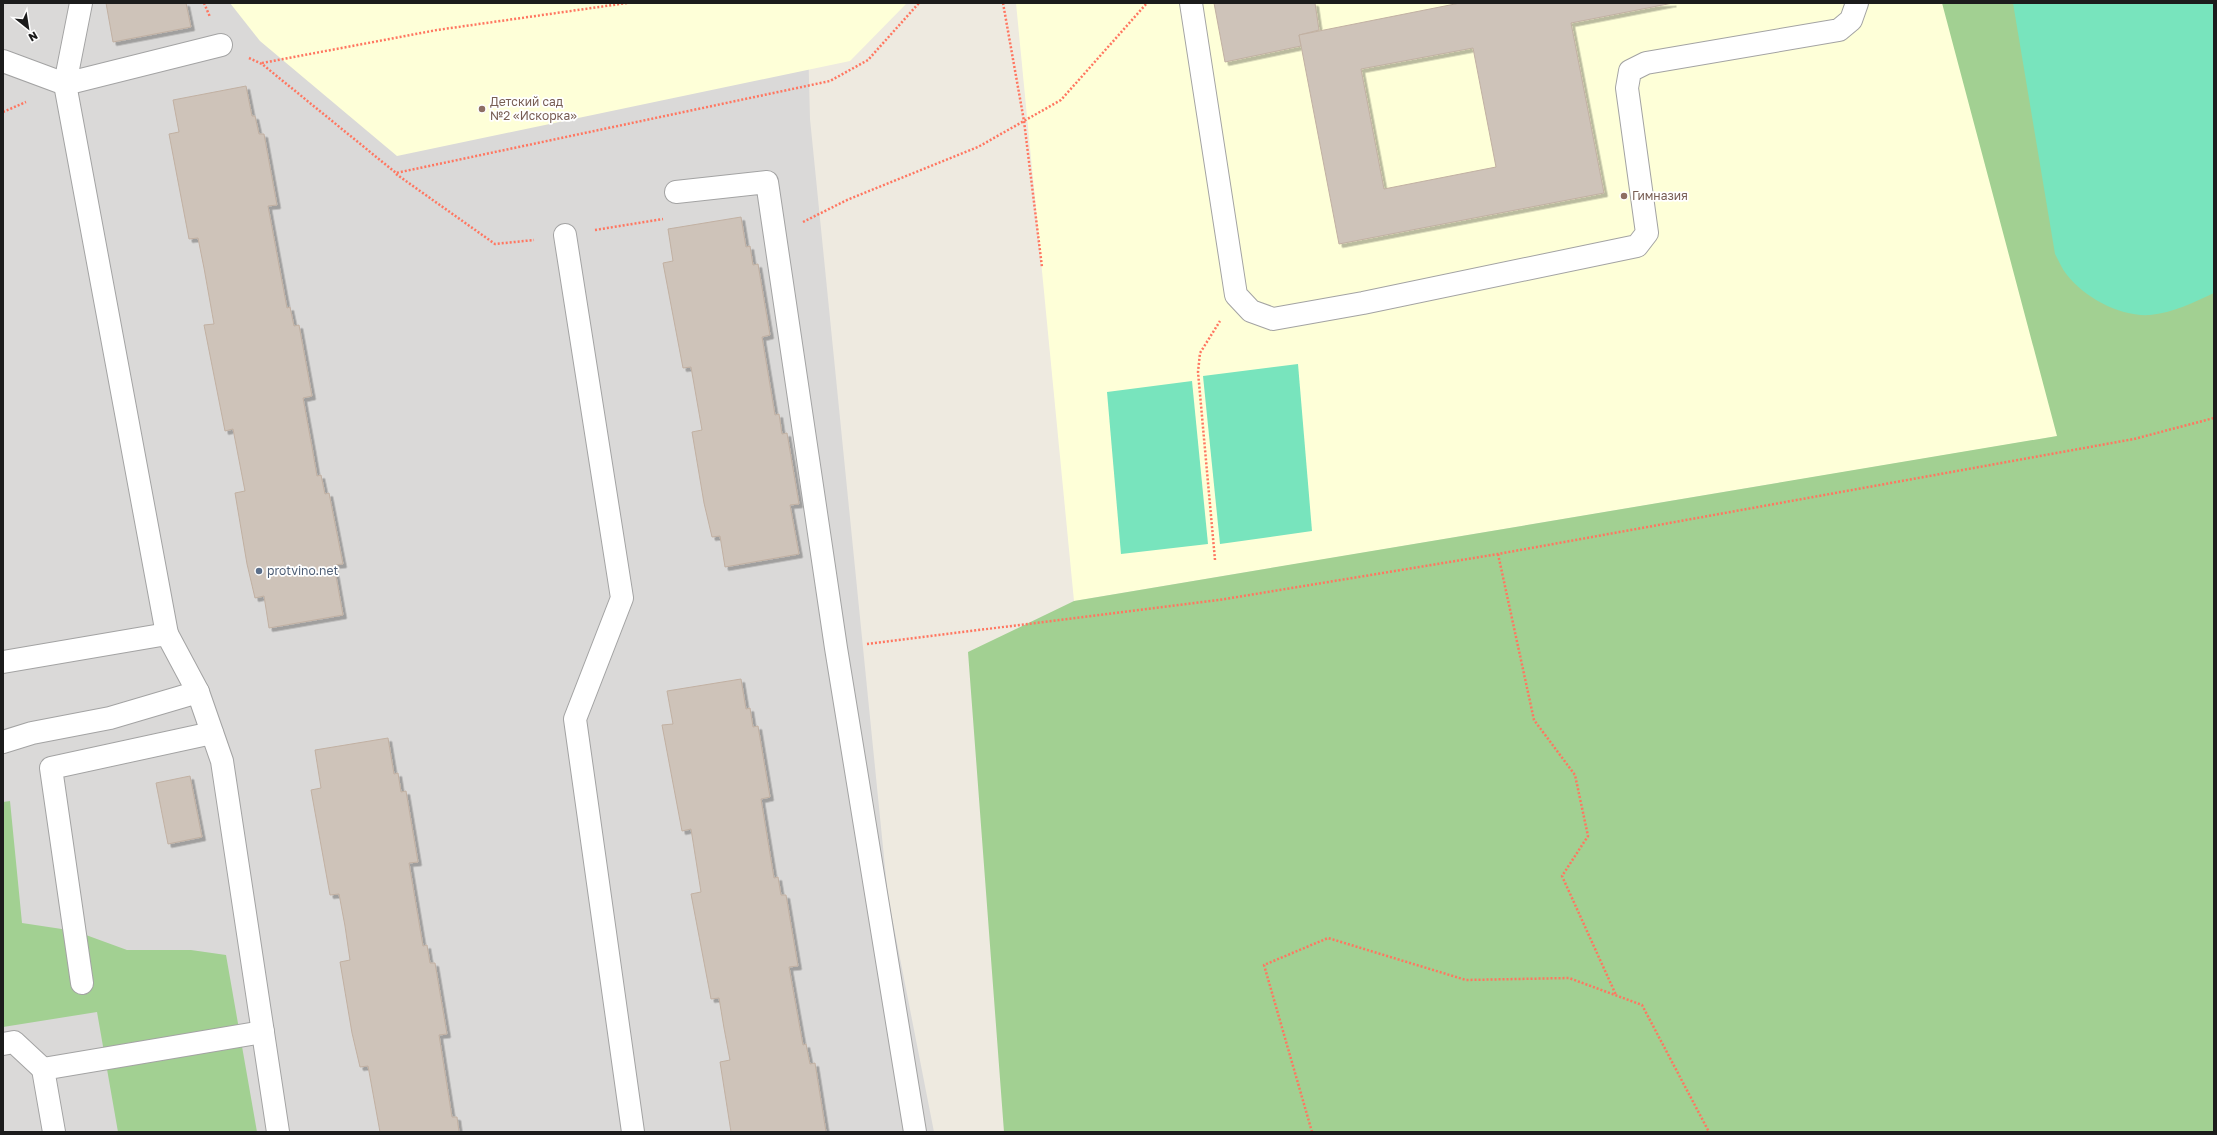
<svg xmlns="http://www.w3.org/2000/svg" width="2217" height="1135" viewBox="0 0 2217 1135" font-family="'Golos Text',sans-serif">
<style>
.residential{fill:#dad9d8}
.education{fill:#feffd8}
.forest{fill:#a2d092}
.pitch{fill:#78e4bd}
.building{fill:#cec3b9;stroke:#c1b0a2;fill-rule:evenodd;filter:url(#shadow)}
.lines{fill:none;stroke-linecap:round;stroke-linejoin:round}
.minor-casing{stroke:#a3a3a3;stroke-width:24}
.path{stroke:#ff7660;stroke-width:2.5;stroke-dasharray:2 2;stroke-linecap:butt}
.minor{stroke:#fff;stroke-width:22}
.education-dot{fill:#8d6e63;stroke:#fff;stroke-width:1.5}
.service-dot{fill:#5c6f8a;stroke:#fff;stroke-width:1.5}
.labels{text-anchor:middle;stroke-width:3.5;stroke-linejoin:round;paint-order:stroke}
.education-label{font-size:12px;fill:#785e54;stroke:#fff;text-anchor:start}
.service-label{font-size:12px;fill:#4e5e75;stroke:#fff;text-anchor:start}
</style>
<defs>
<filter id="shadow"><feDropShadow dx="3.5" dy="3.5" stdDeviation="0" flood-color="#0004"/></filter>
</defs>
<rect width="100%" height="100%" fill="#eeeae0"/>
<polygon class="residential" points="3,3 807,3 810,119 888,897 934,1132 3,1132"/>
<g class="education">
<polygon points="230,3 907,3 850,61 397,156 260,41"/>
<polygon points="1016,3 2214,3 2058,436 1074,601"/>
</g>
<g class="forest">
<polygon points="1942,3 2214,3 2214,1132 1004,1132 968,652 1074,601 2057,436"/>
<polygon points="10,801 22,923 75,931 127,950 191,950 226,955 257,1132 118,1132 97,1012 3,1027 3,802"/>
</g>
<g class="pitch">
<path d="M2013,3H2214V293C2194,302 2173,313 2150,315C2121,317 2085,298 2067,275C2062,269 2059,261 2055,254Z"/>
<polygon points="1298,364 1312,531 1220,544 1203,376"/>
<polygon points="1192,381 1208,544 1121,554 1107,392"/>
</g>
<g class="building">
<polygon points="106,3 186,3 191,27 113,42"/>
<polygon points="1214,3 1315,3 1319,30 1299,35 1301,46 1225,62"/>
<path d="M1460,3H1673L1571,23L1604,193L1339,244L1299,35ZM1473,48L1496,167L1384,189L1361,69Z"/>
<polygon points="246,86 252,116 255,116 259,134 264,134 277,205 268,206 287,308 290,307 294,326 299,325 312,396 303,398 312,447 317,476 321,475 325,494 329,493 343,564 334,565 343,615 269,628 264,596 255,598 247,564 235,493 245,491 233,429 225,431 204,325 214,324 204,268 198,238 189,239 169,134 179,132 173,100"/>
<polygon points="741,217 746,247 750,246 753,265 758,264 770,335 762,337 775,415 779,414 782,434 787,433 799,504 790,505 799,554 725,567 720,536 712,537 704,503 692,432 702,430 691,367 683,368 663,263 673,261 668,229"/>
<polygon points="741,679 746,709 750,708 753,727 758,726 770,797 761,799 774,878 778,877 781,895 786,895 798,966 789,967 803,1045 806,1044 810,1064 815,1063 826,1132 731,1132 720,1062 730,1060 724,1028 719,998 711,999 691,894 701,892 691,829 682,831 662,725 673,724 667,691"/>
<polygon points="388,738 394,774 398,773 401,792 406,791 418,862 409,863 423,946 427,945 430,963 435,963 447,1034 439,1035 452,1117 457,1117 459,1132 380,1132 368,1066 360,1067 352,1033 340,962 350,960 345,926 339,894 330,895 311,790 321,788 315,750"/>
<polygon points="190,776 202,837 168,844 156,783"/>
</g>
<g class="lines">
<g class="minor-casing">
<g id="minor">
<polyline points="81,3 65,84 167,634"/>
<polyline points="1191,3 1236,295 1251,311 1273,319 1363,303 1637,246 1647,233 1627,88 1630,71 1646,63 1839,30 1851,20 1857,3"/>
<polyline points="3,61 65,84 221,45"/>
<polyline points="676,192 767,182 836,648 915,1132"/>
<polyline points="565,235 622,598 575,719 633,1132"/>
<polyline points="3,662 167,634 198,692 222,761 278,1132"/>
<polyline points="3,742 32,733 110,718 198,692"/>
<polyline points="82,983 51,768 212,733"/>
<polyline points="3,1044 14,1042 43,1069"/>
<polyline points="54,1132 43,1069 263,1032"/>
</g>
</g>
<g class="path">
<polyline points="204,3 210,17"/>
<polyline points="1003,3 1024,121 1042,267"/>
<polyline points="249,58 262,64 396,173 830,81 868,60 919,3"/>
<polyline points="262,63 437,30 627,3"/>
<polyline points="3,112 26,102"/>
<polyline points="396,174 495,244 534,240"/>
<polyline points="803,222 847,200 978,147 1061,100 1147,3"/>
<polyline points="595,230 663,219"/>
<polyline points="1498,554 1534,720 1575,775 1588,836 1562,876 1616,995"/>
<polyline points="1215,560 1198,372 1200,353 1220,321"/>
<polyline points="867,644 1219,600 1498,554 2134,439 2214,418"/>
<polyline points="1312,1132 1264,965 1328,938 1466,980 1569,978 1642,1005 1709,1132"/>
</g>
<use href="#minor" class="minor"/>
</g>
<g class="education-dot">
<circle cx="482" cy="109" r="4"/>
<circle cx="1624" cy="196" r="4"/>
</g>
<circle class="service-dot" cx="259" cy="571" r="4"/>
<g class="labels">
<g class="education-label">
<text x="490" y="106">Детcкий сад<tspan x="490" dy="14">№2 «Искорка»</tspan></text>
<text x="1632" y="200">Гимназия</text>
</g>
<g class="service-label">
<text x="267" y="575">protvino.net</text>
</g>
</g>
<rect width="2217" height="1135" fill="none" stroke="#1c1c1c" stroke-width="8"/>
<g transform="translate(28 28) rotate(150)" stroke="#ffffff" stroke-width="3" paint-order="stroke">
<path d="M0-3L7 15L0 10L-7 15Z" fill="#1c1c1c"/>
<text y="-6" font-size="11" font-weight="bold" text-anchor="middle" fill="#1c1c1c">N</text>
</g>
</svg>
